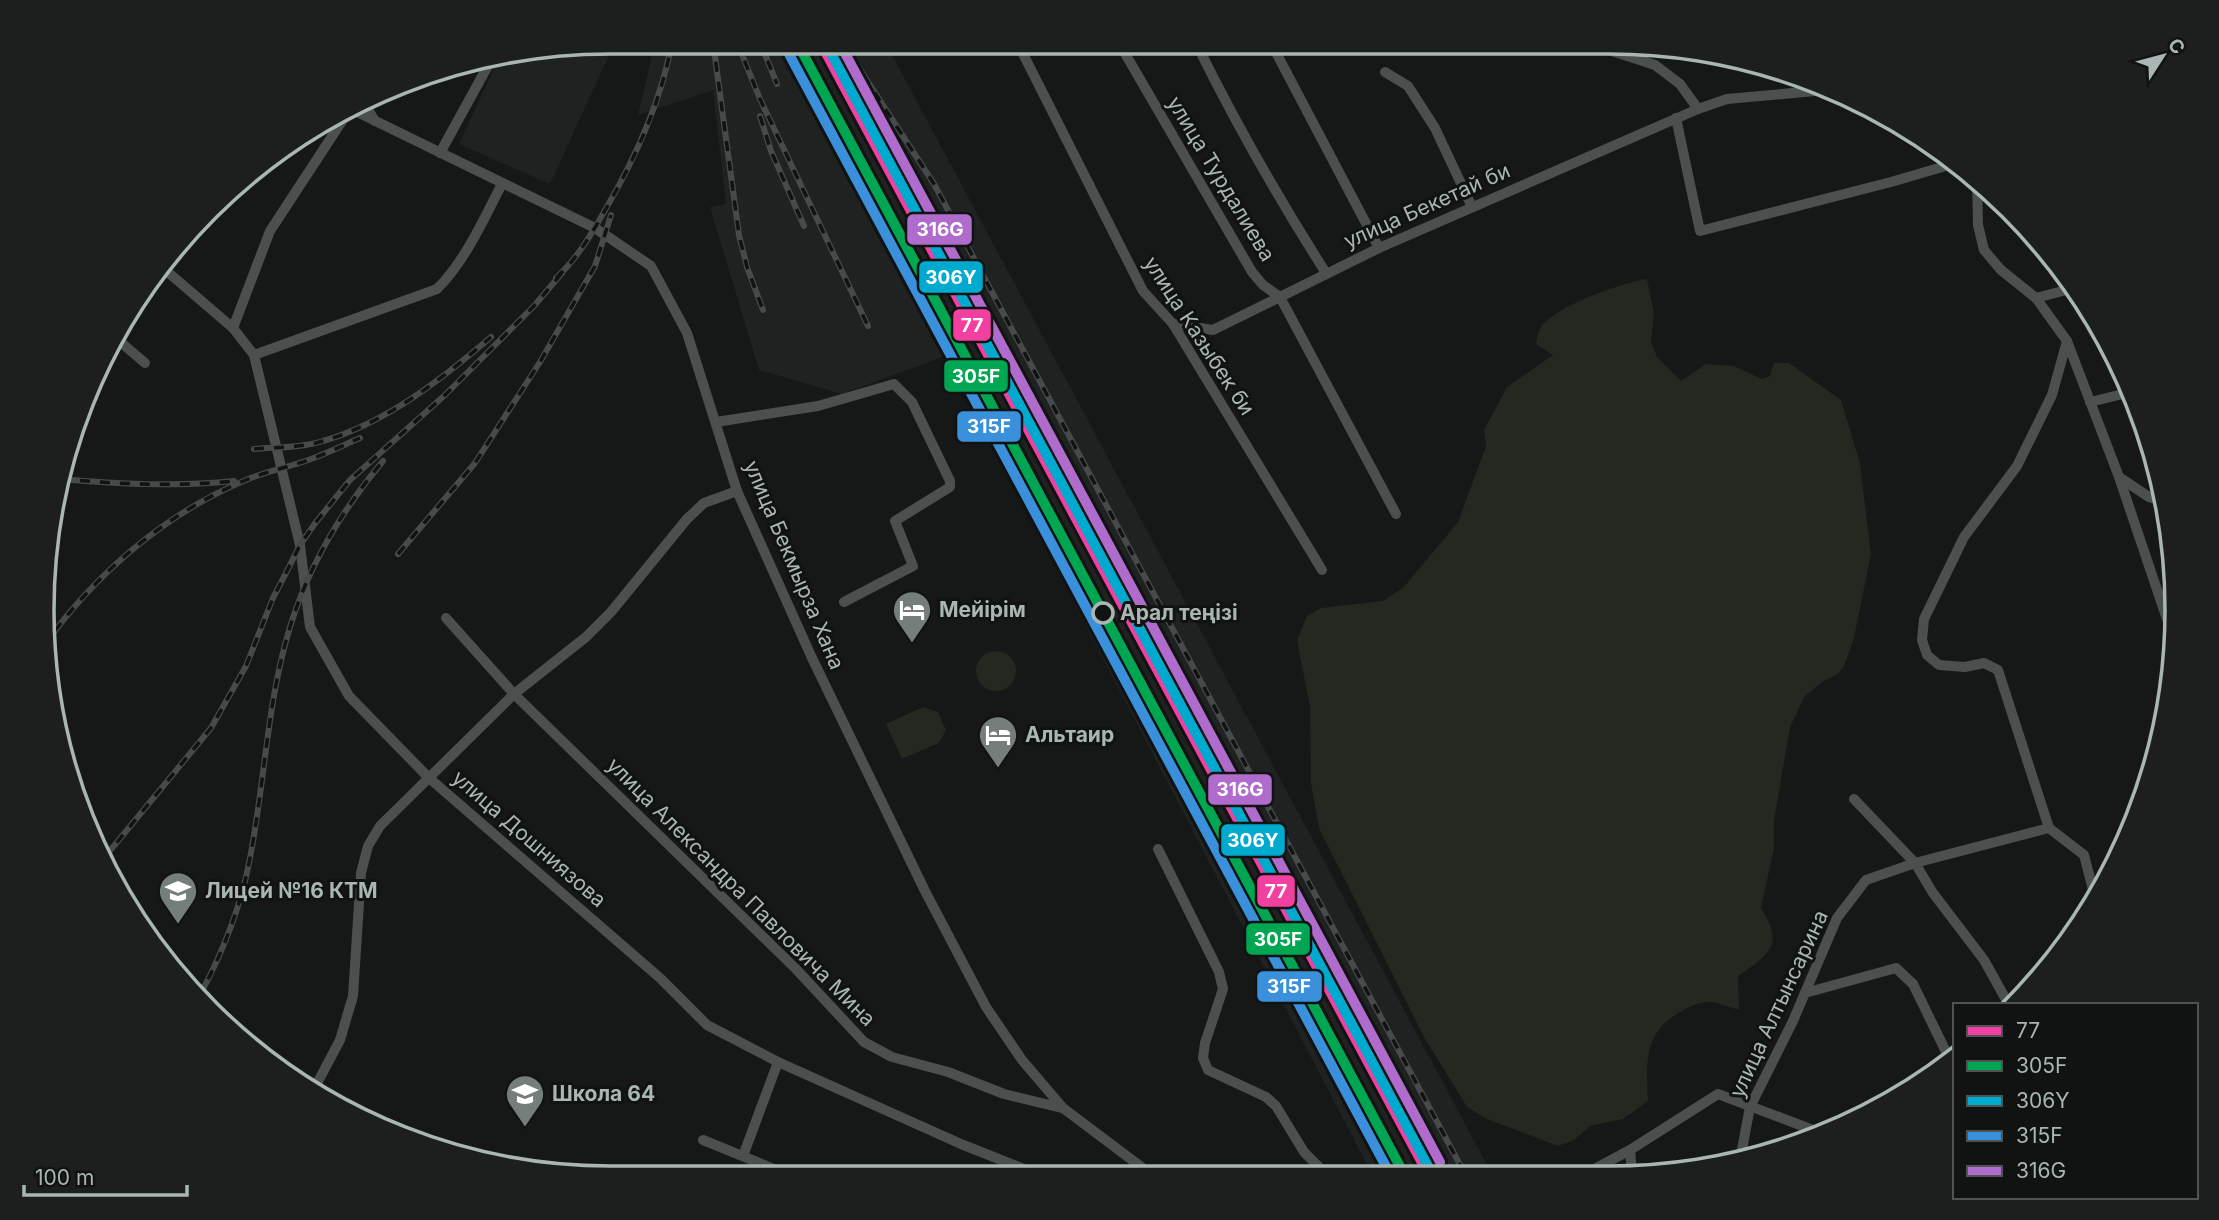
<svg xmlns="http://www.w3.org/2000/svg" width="2219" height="1220" viewBox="0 0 2219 1220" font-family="Inter,sans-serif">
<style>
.built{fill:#202222}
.green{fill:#252721}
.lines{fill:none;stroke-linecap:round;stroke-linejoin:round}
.street{stroke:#4b4f4e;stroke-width:10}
.rail-casing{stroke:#474a4a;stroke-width:6}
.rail{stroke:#111212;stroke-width:3.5;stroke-dasharray:10;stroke-linecap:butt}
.rail-1-casing{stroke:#111212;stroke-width:16}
.rail-2-casing{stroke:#111212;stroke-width:16}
.rail-3-casing{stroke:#111212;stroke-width:16}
.rail-4-casing{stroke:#111212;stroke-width:16}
.rail-5-casing{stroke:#111212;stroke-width:16}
.rail-1{stroke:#f240a1;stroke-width:10}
.rail-2{stroke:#00a651;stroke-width:10}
.rail-3{stroke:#00a9ce;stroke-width:10}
.rail-4{stroke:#3a90db;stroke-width:10}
.rail-5{stroke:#b06ccc;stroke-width:10}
.stop-dot{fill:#111212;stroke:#a9b6b3;stroke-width:3.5}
.labels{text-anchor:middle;stroke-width:6;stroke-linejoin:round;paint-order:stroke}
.street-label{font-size:21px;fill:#a9b6b3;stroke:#111212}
.poi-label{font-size:21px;font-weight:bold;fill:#a9b6b3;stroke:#111212;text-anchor:start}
.stop-label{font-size:21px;font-weight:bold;fill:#a9b6b3;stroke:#111212;text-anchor:start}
.rim{fill:none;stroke:#a9b6b3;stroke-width:3.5}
.line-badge{stroke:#111212;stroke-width:2.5}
.badge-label{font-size:19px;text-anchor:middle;font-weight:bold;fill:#fff}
</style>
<rect width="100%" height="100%" fill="#161717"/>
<g class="built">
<polygon points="615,42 550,184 459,144 498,60"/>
<polygon points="655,42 885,42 1492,1174 1372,1174 945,356 842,394 759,370 710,207 726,204 713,90 638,115"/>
</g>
<g class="green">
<path d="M1647,279L1654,313L1651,341L1657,357L1681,381L1706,364L1734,366L1762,379L1770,376L1774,363H1789L1841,400L1860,463L1871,554L1854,638L1844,666L1838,674L1822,682L1805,696L1790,727L1774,821V848L1761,908C1784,944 1771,954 1738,976L1739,1010C1730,1007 1721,1004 1713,1002C1703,1001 1690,1006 1682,1011C1644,1031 1646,1062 1648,1101L1623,1119L1590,1126L1574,1140L1558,1146L1487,1119L1467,1107L1424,1037L1319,828L1311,783L1310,707L1297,640L1307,616L1321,608L1383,601L1404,587L1458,522L1486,446L1484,430L1507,387L1553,355L1536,344C1537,338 1538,332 1541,327C1554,307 1623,282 1647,279Z"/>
<circle cx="996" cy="671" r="20"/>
<polygon points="923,707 938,712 946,730 939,743 902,759 886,724"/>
</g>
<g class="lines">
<g class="street">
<polyline points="1017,42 1143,291 1173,324 1322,570"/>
<polyline points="1119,43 1252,272 1263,285 1280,297 1396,514"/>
<path d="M1196,43C1235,122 1278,198 1326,273"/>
<polyline points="1271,43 1379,248"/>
<polyline points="1587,43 1655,65 1680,84 1698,109"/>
<polyline points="1385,72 1408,86 1435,128 1472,207"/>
<polyline points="365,105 375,121"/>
<polyline points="355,111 595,228 651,266 687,333 737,491 812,658 925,891 986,1007 1022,1060 1063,1108 1152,1175"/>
<polyline points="1676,118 1700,231 1891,182 1956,163"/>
<polyline points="440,153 490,62"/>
<polyline points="1977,178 1978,225 1984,250 2001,270 2036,298 2067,341 2119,477 2174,640"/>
<polyline points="163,268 233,328 270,231 346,115"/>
<polyline points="2036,298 2074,288"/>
<polyline points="1173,324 1213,330 1379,248 1698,109 1727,99 1826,90"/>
<polyline points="233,328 254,355 300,545 310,627 349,696 428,777 660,978 707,1025 778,1062 961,1144 1039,1175"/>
<polyline points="117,339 145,363"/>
<polyline points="2067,341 2052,395 2017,466 1964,537 1924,619 1922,640 1927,655 1939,665 1965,667 1984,663 1998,670 2049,828 2084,855 2096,901"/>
<path d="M254,355L437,289C466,260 483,220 502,184"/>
<polyline points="2090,402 2131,392"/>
<polyline points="716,422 818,406 894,384 912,402 950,481 950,487 895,521 913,566 844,602"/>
<polyline points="2119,477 2149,497 2164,502"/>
<polyline points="446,618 514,694 796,969 864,1042 892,1057 948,1072 1004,1094 1062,1108"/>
<polyline points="1854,799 1915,863 1933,893 1984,960 2009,1005"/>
<polyline points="1158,849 1219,972 1223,989 1205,1043 1203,1058 1208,1070 1266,1097 1276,1106 1304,1152 1326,1174"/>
<polyline points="1805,993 1896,968 1913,984 1950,1060"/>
<polyline points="313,1091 340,1040 353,996 361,873 368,846 380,826 514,694 586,637 611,612 687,519 704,503 737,491"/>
<polyline points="703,1140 791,1176"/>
<polyline points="1630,1150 1632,1173"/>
<polyline points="743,1156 778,1062"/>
<polyline points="1740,1160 1750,1107 1793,1021 1837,918 1866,880 1915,863 2049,828"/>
<polyline points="905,1170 918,1176"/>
<polyline points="1587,1173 1630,1150 1718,1094 1821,1133"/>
</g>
<g class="rail-casing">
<g id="rail">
<polyline points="713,42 739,235 747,267 763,310"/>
<polyline points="737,42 760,99 868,326"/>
<polyline points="760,42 777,84"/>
<polyline points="842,42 934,184 1465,1174"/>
<polyline points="760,116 771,151 804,226"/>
<path d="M556,278C576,260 591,235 604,212C635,159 661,103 672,42"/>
<path d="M254,449C276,447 302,448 323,441C386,423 442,379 491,337"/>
<path d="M60,479C119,484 175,487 234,481"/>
<polyline points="398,554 475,463 540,362 595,266 611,215"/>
<path d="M43,647C94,575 164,514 246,480C267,471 290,467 311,459C328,453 344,445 360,438"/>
<polyline points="104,858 211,728 246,666 273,598 287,571 300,545 316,522 350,480 445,395 534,306 562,273"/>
<path d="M199,997C222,954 241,907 250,858C265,781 267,702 290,627C309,565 342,510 383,461"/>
</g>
</g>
<use href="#rail" class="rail"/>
<g class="rail-1-casing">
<polyline id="rail-1" points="820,42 1428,1174"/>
</g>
<g class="rail-2-casing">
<polyline id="rail-2" points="800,48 1404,1174"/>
</g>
<g class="rail-3-casing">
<polyline id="rail-3" points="825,42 1429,1168"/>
</g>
<g class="rail-4-casing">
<polyline id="rail-4" points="789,54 1390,1174"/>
</g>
<g class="rail-5-casing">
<polyline id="rail-5" points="839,42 1440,1162"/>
</g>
<use href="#rail-1" class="rail-1"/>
<use href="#rail-2" class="rail-2"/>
<use href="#rail-3" class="rail-3"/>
<use href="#rail-4" class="rail-4"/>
<use href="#rail-5" class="rail-5"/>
</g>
<defs>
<g id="hotel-pin" transform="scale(2.0125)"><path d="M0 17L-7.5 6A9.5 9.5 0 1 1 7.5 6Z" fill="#767e7c" stroke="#111212"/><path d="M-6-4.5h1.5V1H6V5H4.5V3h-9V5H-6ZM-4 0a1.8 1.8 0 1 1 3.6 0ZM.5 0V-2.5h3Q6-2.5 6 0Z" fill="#fff"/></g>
<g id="school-pin" transform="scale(2.0125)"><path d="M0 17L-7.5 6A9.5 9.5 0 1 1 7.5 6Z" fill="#767e7c" stroke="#111212"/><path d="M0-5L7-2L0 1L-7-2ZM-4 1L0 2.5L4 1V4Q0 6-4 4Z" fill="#fff"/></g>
</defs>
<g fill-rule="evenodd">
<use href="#hotel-pin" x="912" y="610"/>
<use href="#hotel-pin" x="998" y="735"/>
<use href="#school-pin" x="178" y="891"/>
<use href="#school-pin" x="525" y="1094"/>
</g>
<circle class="stop-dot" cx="1103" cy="613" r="10"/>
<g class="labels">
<g class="street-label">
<text transform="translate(1221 179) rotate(59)" y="7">улица Турдалиева</text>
<text transform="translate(1427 206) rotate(-24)" y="7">улица Бекетай би</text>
<text transform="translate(1199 336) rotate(57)" y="7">улица Казыбек би</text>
<text transform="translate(794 565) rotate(67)" y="7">улица Бекмырза Хана</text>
<text transform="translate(529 839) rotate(41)" y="7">улица Дошниязова</text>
<text transform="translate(741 892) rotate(45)" y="7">улица Александра Павловича Мина</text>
<text transform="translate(1779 1004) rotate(-65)" y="7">улица Алтынсарина</text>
</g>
<g class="poi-label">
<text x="939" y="617">Мейірім</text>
<text x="1025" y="742">Альтаир</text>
<text x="205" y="898">Лицей №16 КТМ</text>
<text x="552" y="1101">Школа 64</text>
</g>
<g class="stop-label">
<text x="1120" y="620">Арал теңізі</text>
</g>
</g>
<path d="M0 0H2219V1220H0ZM610 54H1609A556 556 0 0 1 2165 610V610A556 556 0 0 1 1609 1166H610A556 556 0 0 1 54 610V610A556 556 0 0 1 610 54Z" fill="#1d1f1f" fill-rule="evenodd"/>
<path class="rim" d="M610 54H1609A556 556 0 0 1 2165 610V610A556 556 0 0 1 1609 1166H610A556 556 0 0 1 54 610V610A556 556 0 0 1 610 54Z"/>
<g class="line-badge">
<rect x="906" y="213" width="67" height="33" rx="7" fill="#b06ccc"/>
<rect x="918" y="260" width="66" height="34" rx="7" fill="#00a9ce"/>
<rect x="952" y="308" width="40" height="34" rx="7" fill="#f240a1"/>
<rect x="943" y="359" width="66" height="34" rx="7" fill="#00a651"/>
<rect x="956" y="410" width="66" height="33" rx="7" fill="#3a90db"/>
<rect x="1207" y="773" width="66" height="33" rx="7" fill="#b06ccc"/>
<rect x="1220" y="823" width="66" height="34" rx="7" fill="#00a9ce"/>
<rect x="1256" y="874" width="40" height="34" rx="7" fill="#f240a1"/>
<rect x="1245" y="922" width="66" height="34" rx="7" fill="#00a651"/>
<rect x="1256" y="970" width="67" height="33" rx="7" fill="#3a90db"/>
</g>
<g class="badge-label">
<text x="940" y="236">316G</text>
<text x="951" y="284">306Y</text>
<text x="972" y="332">77</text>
<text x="976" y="383">305F</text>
<text x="989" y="433">315F</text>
<text x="1240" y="796">316G</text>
<text x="1253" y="847">306Y</text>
<text x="1276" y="898">77</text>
<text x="1278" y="946">305F</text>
<text x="1289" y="993">315F</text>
</g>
<rect x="1953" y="1003" width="245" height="196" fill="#111212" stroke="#4e5452" stroke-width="2"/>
<rect x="1967" y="1026" width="35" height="10" fill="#f240a1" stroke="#4e5452" stroke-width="2"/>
<text x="2016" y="1038" font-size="21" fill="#a9b6b3">77</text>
<rect x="1967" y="1061" width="35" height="10" fill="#00a651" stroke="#4e5452" stroke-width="2"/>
<text x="2016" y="1073" font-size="21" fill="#a9b6b3">305F</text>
<rect x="1967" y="1096" width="35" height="10" fill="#00a9ce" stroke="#4e5452" stroke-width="2"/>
<text x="2016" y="1108" font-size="21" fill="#a9b6b3">306Y</text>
<rect x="1967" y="1131" width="35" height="10" fill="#3a90db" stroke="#4e5452" stroke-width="2"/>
<text x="2016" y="1143" font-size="21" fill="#a9b6b3">315F</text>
<rect x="1967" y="1166" width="35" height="10" fill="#b06ccc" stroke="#4e5452" stroke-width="2"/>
<text x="2016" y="1178" font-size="21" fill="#a9b6b3">316G</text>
<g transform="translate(2163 56) rotate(54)" stroke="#111212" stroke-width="5" paint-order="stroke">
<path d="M0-5L12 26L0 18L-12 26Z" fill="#a9b6b3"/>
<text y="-10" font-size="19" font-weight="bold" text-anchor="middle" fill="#a9b6b3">С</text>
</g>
<path d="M24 1185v10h163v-10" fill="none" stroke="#a9b6b3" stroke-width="3.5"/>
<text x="35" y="1185" font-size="21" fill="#a9b6b3" stroke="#111212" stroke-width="5" paint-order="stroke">100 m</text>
</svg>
